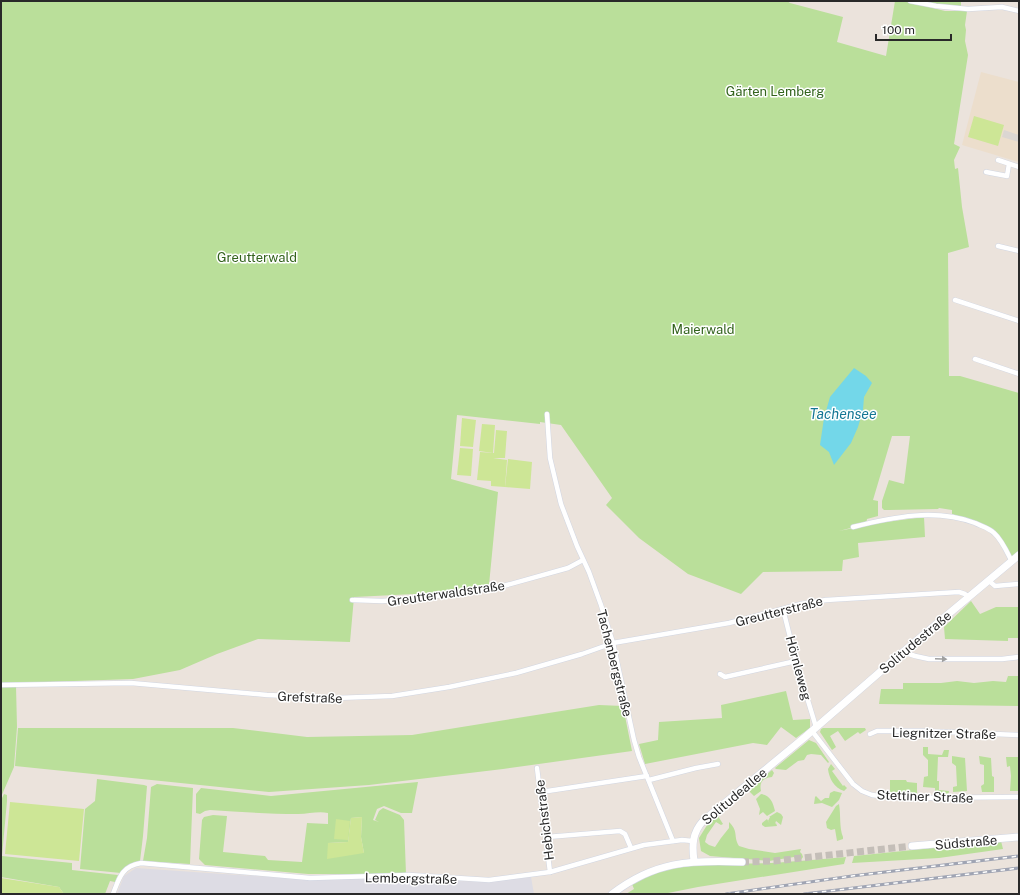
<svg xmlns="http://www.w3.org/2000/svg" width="1020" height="895" viewBox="0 0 1020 895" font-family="'Public Sans',sans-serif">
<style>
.industrial{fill:#dddce4}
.education{fill:#ecdecc}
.green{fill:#badf9a;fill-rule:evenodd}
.pitch{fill:#cde696}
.plaza{fill:#dbd6d2}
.water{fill:#73d7e9}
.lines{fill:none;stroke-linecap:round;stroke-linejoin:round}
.secondary-tunnel{stroke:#c4beb8;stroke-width:7;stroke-dasharray:7 3.5;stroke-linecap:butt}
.street-casing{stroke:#d1d6e2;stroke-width:5.5}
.secondary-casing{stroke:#d1d6e2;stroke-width:8}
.street{stroke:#fff;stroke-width:4.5}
.secondary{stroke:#fff;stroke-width:7}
.rail-casing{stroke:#9fa4b3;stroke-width:3}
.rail{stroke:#fff;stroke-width:1.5;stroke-dasharray:4.5;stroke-linecap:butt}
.oneway{fill:#9f9f9f}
.labels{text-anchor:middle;stroke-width:3;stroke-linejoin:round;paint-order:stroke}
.park-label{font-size:13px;fill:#33631d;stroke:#fff}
.street-label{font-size:13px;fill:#292929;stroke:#fff}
.water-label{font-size:14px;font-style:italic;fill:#137694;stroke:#fff}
</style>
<rect width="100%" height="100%" fill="#ebe3dc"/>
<polygon class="industrial" points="136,868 297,879 394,879 489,882 531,877 534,894 117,894 124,876"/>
<polygon class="education" points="981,72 1019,82 1019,162 962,145"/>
<g class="green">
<polygon points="1,1 787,1 790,3 843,17 837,42 886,56 895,1 905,1 945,11 967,11 965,25 966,30 965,41 968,55 954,144 960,147 954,160 955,169 958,168 962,207 969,247 948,253 949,376 960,376 1019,393 1019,556 1012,562 994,533 981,526 952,514 952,510 939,508 938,509 889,510 884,510 882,508 882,501 889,480 904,484 910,436 892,436 873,500 878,501 878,516 867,519 866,524 839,531 878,523 924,517 925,537 858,543 859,557 843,560 842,571 763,572 741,594 688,574 639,538 606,505 612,498 561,425 540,422 540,424 457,415 451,479 498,492 489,585 435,593 354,597 350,642 258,639 217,654 180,670 133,679 15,683 16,686 17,727 14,767 1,797"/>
<polygon points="918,1 961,1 961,7 936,5"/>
<polygon points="971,601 980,614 996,607 1019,607 1019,638 1008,638 1008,641 945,639 944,627"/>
<polygon points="1008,676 1019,676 1019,706 879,704 881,689 903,689 903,683 941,683 957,681 974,683 993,681 1006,682"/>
<polygon points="786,691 793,720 810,719 810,728 796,738 781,727 767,745 753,743 645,764 639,744 658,740 659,722 722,718 721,705"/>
<polygon points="599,705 623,706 632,751 503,769 369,785 269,792 15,766 18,728 233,728 307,737 412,735"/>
<polygon points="823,728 865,728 866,730 860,734 858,732 845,741 838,731 830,736 836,747 832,750 820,732 821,729"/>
<polygon points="809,740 816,743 829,762 828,763 821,755 811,754 807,755 804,760 798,761 786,770 776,769 775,768"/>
<polygon points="923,747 928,747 928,754 942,755 944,750 949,750 948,757 938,757 937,781 939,781 939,790 949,791 948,796 943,796 943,794 939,794 935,796 935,788 923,787 924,777 928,776 928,760 923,755"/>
<polygon points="952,756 965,758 967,791 953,792 953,787 957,786 956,766 952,763"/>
<polygon points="979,756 991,758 992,776 994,777 994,792 982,792 981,786 984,784 984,765 980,764"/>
<polygon points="1006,757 1018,757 1019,791 1010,791 1011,776 1010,766 1007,767"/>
<path d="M831,764L835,769L832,771L843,786L844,785L847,788L844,791C834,788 829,778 828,769Z"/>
<path d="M772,770L774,773L772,777C763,778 759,782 761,791L754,796L748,790Z"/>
<path d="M97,779L144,785L147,786L143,836L140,861C131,863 126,866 121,873L80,869L85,809L95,801Z"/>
<polygon points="890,780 906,780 907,782 917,783 917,795 890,794"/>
<path d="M418,782L412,813H401L384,806L377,809L373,820L379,822L375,820L379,811L383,808L400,815L404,820L406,874H308L205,865L199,859L202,820L204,817L213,815L227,816L223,852L265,856L268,860L302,862L307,823L328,824V813C318,811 309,814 298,814C268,814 239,812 210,810L205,811L200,814L196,813V794L201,788L271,796ZM362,817L361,837L364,853L328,843L348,842L351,818Z"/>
<polygon points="157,784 193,788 190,864 143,861 147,838 151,787"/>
<polygon points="834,791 842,793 839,800 832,807 822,803 814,804 815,797 816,796 821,801 825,798 829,798 830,793"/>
<polygon points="4,794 7,795 7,801 2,856 72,863 72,870 118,875 115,882 110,881 105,894 64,894 59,887 1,877 1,800"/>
<path d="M761,794C770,795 773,802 775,811L767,816L763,812L759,815L760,809L756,799Z"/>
<path d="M839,804C841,815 839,827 843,837V839L837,841L835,829L831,830L827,828L826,822L836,806Z"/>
<polygon points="777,812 781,814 783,817 781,825 776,821 775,824 776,823 777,826 765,827 762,825 762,823 767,819 770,824 768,821 770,817 769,817"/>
<path d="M718,816L723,824L721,825L716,822L707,835L705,842L709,845L715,847L721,838L729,828V822C739,832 733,836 739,846L749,849L775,853L801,849L800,852L802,854L803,857L800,861L846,857L844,864L698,887L663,894H626L634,889L632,884C643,879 655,872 666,870C709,860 754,866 798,861L794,857L769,861L710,856L701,851L699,838L709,822Z"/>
<polygon points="1001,841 1003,849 939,858 852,863 854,856"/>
</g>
<g class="pitch">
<polygon points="974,116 1004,125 998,146 968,137"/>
<polygon points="462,418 476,420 473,447 460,446"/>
<polygon points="482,424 495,425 493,453 479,451"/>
<polygon points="496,430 507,431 505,458 493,458 507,460 505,487 491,486 491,481 477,480 480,452 494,453"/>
<polygon points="460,448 473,449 471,476 457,475"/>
<polygon points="508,459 532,462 530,489 505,487"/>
<polygon points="10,802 84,809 79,861 5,854"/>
<polygon points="362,817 361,837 364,853 327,859 328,843 348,842 351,818"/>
<polygon points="336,819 350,821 348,840 334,839"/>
<polygon points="1,878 59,887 64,894 1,894"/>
</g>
<polygon class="plaza" points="1004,130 1019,135 1019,142 1002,137"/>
<polygon class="water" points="854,368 866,376 872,383 864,397 863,410 858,427 851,443 834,465 829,452 820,445 824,418 830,397"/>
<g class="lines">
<polyline class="secondary-tunnel" points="742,862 774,861 912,846"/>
<g class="street-casing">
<g id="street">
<polyline points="910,1 936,6 968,9 1002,7 1019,11"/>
<polyline points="998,160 1019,167"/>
<polyline points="986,172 1007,176 1009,164"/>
<polyline points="998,246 1019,251"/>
<polyline points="955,300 1019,321"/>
<polyline points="975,359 1019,374"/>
<polyline points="547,414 550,458 561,504 577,546 589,572 601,605 613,643 634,740 639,757 673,841"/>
<path d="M853,527C893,517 935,508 975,523C981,526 989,528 994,533C1002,540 1007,552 1012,562"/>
<polyline points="988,580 995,586 1019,584"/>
<polyline points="352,600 382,601 414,599 500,587 568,568 583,560"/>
<polyline points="783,609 796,661 816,727"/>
<polyline points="903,652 915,656 929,659 1002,659 1019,657"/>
<polyline points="720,674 725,677 796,661"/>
<polyline points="1,685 131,683 267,695 336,698 392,696 449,687 516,673 582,654 613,643 729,623 801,604 826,600 959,592 965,594 969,597"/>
<polyline points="812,731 853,784 862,791 872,795 887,797 911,798 1019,797"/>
<polyline points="870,734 877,731 921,731 1019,735"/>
<polyline points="537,768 550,872"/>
<polyline points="649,780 696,768 718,764"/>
<polyline points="541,792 647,776"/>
<polyline points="547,837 620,831 625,834 631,848"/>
<path d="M113,894C119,878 122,866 141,863L310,878L409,875L489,880L550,872L644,845L682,840L693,841"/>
</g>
</g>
<g class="secondary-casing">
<g id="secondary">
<polyline points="912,846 1019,837"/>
<path d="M694,861C692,846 692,833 703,821L805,737L903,652L1019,555"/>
<path d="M612,894C655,861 690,860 742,862"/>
</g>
</g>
<use href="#street" class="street"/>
<use href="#secondary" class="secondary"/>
<g class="rail-casing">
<g id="rail">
<polyline points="726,894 852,876 1019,856"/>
<polyline points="804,894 1019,868"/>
</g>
</g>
<use href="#rail" class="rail"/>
</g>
<defs><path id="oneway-solid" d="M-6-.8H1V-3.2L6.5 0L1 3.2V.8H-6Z"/></defs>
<use class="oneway" href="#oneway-solid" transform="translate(941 659) rotate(2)"/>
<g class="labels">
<g class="park-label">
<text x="775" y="96">Gärten Lemberg</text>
<text x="257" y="262">Greutterwald</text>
<text x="703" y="334">Maierwald</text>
</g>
<g class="street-label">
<text transform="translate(446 593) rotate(-8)" y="5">Greutterwaldstraße</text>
<text transform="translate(779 611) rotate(-14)" y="5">Greutterstraße</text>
<text transform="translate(915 642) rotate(-40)" y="5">Solitudestraße</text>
<text transform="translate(615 663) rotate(76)" y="5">Tachenbergstraße</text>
<text transform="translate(799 668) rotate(75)" y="5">Hörnleweg</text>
<text transform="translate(310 697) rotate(2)" y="5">Grefstraße</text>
<text transform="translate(944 733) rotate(1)" y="5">Liegnitzer Straße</text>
<text transform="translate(734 796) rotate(-40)" y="5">Solitudeallee</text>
<text transform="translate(925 796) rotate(2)" y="5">Stettiner Straße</text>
<text transform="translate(544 820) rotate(-97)" y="5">Hebichstraße</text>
<text transform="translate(966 842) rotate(-5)" y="5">Südstraße</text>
<text transform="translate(411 878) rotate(1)" y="5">Lembergstraße</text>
</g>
<g class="water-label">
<text x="843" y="419">Tachensee</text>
</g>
</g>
<rect width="1020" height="895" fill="none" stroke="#292929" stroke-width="4"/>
<path d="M876 34v6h75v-6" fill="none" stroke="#292929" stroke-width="2"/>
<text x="882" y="34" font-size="12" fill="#292929" stroke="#ffffff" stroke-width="3" paint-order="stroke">100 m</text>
</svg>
